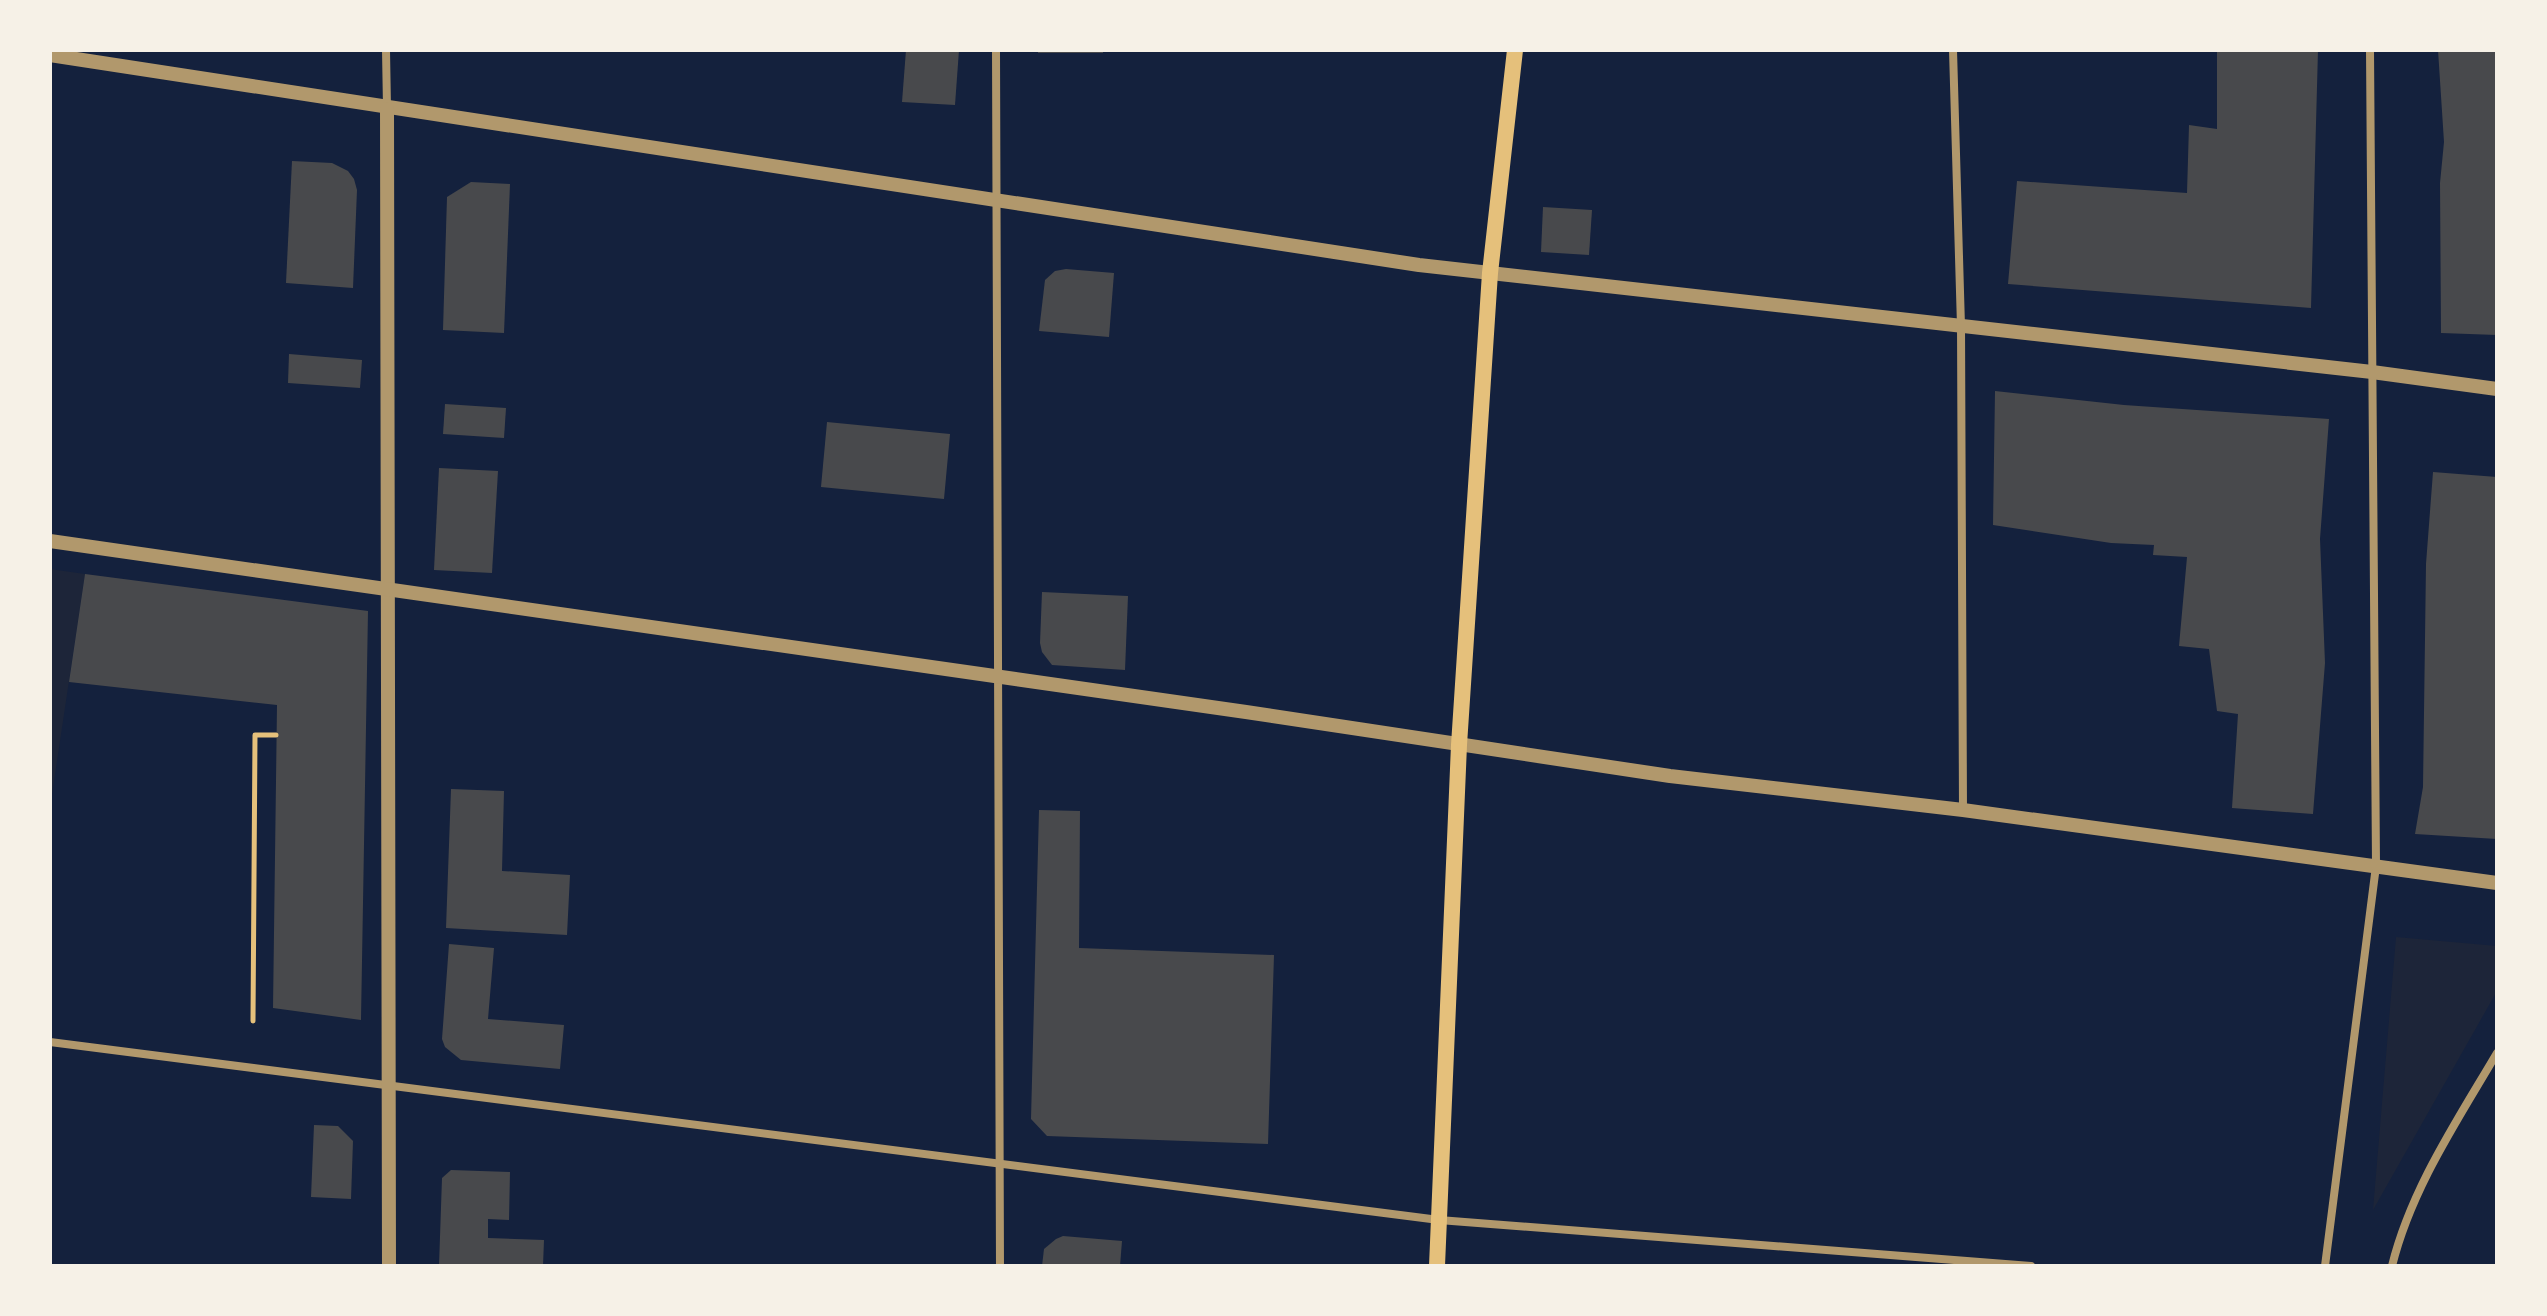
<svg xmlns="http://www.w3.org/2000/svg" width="2547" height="1316" viewBox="0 0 2547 1316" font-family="'Times New Roman',serif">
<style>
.green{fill:#1d2539}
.building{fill:#48494c}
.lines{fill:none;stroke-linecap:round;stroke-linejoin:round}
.path{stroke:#e5c07b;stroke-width:5}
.minor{stroke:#b1986c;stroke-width:8}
.tertiary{stroke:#b1986c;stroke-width:14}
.secondary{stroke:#e5c07b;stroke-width:16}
</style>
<rect width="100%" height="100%" fill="#14213d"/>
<g class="green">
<polygon points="50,569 85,574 50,808"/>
<polygon points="2396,937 2497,946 2497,991 2373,1210"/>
</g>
<g class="building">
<polygon points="906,50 959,50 955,105 902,102"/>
<rect x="1038" y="50" width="65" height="3"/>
<polygon points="2217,50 2318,50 2311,308 2008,284 2017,181 2187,193 2189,125 2217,129"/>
<polygon points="2438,50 2497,50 2497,335 2441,333 2440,183 2444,142"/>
<polygon points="292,161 332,163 348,171 354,179 357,190 353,288 286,283"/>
<polygon points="471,182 510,184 504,333 443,330 447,197"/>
<polygon points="1543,207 1592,210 1589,255 1541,252"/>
<polygon points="1066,269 1114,273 1109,337 1039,331 1045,280 1055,271"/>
<polygon points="289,354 362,360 360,388 288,383"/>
<polygon points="1995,391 2124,405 2329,419 2320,539 2325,663 2313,814 2232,808 2238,714 2217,711 2209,649 2179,646 2187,557 2153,555 2154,545 2111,543 1993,525"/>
<polygon points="445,404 506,408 504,438 443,434"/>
<polygon points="827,422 950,434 944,499 821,487"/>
<polygon points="439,468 498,471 492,573 434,570"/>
<polygon points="2433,472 2497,477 2497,839 2415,834 2423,787 2426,564"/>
<polygon points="85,574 368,611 361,1020 273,1008 277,705 69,682"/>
<polygon points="1042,592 1128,596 1125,670 1052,665 1042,652 1040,643"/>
<polygon points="451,789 504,791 502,871 570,875 567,935 446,928"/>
<polygon points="1039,810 1080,811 1079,948 1274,955 1268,1144 1047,1136 1031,1119"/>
<polygon points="449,944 494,948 488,1019 564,1025 560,1069 461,1060 445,1047 442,1039"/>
<polygon points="314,1125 338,1126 353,1141 351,1199 311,1197"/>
<polygon points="451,1170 510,1172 509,1220 488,1219 488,1238 544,1240 543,1266 439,1266 442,1178"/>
<polygon points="1063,1236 1122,1241 1120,1266 1042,1266 1044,1249 1056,1239"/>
</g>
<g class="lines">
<polyline class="path" points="253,1021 255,735 276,735"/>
<g class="minor">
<polyline points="386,50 387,108"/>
<polyline points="996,50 1000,1266"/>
<polyline points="1953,50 1961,326 1963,810"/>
<polyline points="50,1042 1439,1220 2031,1266"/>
<polyline points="2325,1266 2376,866 2370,50"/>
<path d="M2392,1266C2411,1189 2457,1121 2497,1053"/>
</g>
<g class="tertiary">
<polyline points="50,55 1419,265 2372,372 2497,389"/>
<polyline points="387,109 389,1266"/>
<polyline points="50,541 1246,712 1670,776 1963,810 2497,883"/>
</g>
<polyline class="secondary" points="1437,1266 1459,745 1490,273 1515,50"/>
</g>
<rect width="2547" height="1316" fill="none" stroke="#f6f1e7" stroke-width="104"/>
</svg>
